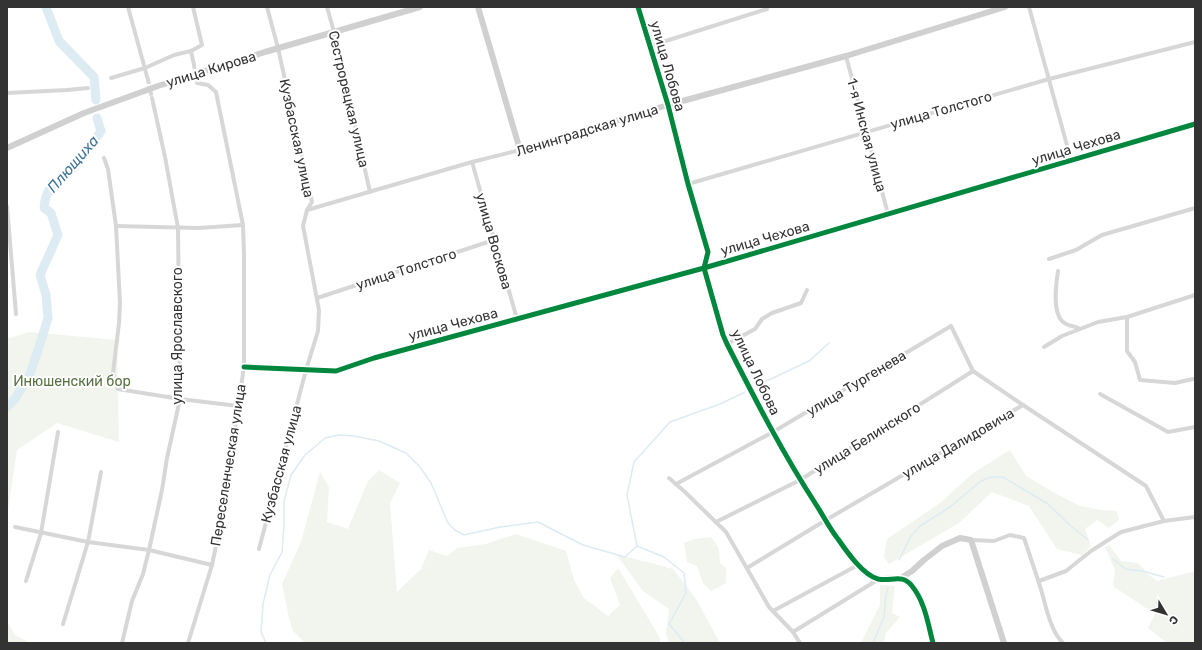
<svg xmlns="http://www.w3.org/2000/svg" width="1202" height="650" viewBox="0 0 1202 650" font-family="Rubik,sans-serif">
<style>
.green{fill:#f1f5ed}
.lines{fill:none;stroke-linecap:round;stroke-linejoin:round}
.stream{stroke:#ddebf3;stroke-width:1.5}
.river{stroke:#ddebf3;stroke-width:9}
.street-tunnel{stroke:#d6d6d6;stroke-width:4;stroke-dasharray:4 2;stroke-linecap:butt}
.street{stroke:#d7d7d7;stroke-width:4}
.secondary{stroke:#d0d0d0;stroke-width:6}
.cycleway-casing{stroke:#fff;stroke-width:8}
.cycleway{stroke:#00873e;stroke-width:5}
.labels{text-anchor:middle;stroke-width:4;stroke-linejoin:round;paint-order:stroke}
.street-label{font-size:14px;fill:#333;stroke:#fff}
.park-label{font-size:14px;fill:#56703f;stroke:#fff}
.water-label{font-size:15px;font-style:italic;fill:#3f7597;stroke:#fff}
</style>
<rect width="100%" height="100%" fill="#fff"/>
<g class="green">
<polygon points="29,332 117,340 119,442 57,423 17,450 7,516 7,339"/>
<polygon points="1010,450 1026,476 1051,491 1080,506 1101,510 1117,511 1119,520 1109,528 1097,520 1085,529 1091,546 1082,555 1057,549 1029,506 992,492 959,523 889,564 884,557 887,539 940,503 973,473"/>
<polygon points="379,470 400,483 390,503 397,592 421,569 429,550 447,556 457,548 486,544 516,534 566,551 574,580 584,598 608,616 620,605 610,578 618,568 660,638 660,643 305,643 293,631 289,618 282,584 301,542 320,472 329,487 327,522 348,529 368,481"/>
<polygon points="711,537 719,549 720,563 726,568 726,583 711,591 703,583 697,566 687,562 684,543 695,539"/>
<polygon points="1109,545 1121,561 1138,563 1149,575 1157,581 1195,571 1195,643 1167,643 1148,628 1155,614 1113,586 1115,570 1105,547"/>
<polygon points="616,554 673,569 696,599 720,643 669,643 666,633 669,609 643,591"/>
<polygon points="880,585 895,586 892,613 900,617 886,633 884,643 861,643 880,605"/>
<polygon points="7,621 15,635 30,643 7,643"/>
</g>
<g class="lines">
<g class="stream">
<polyline points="760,384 809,361 829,343"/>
<polyline points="637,546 627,495 634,462 670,422 720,404 745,392"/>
<polyline points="1113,559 1125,569 1142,571 1164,577"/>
<polyline points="899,560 911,536 920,526 950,507 981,481 991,477 1003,477 1048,504 1071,526 1088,540"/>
<polyline points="266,643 261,632 263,604 270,575 282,552 284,526 284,501 291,475 305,455 325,438 339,435 354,436 379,441 406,453 420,467 431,483 448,523 455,530 464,535 500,527 538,522 583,545 625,557 637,546 664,557 684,573 686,593 669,624 685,643"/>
<polyline points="873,643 884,617 886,595 888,588"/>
</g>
<g class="river">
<polyline points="46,7 59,41 94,77 96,100"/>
<path d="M7,407L15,399L30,374L40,344L48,318L46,295L40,275L58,235L51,213L44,208C46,182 60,183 74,167C84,155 93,143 101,131L97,118"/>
</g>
<g class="street-tunnel">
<polyline points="194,65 197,83"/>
<polyline points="148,80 152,98"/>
</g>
<g class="street">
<polyline points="128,7 148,80"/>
<polyline points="193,7 202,45 191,51 194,65"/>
<polyline points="327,7 334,32 370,192"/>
<polyline points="1029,7 1071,160"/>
<polyline points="650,46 767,9"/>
<polyline points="846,56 888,214"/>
<polyline points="111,78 145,68 174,55 191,51"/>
<polyline points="7,93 67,90 88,88"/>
<polyline points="104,158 108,169 116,226 120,303 119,323 113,373 118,389 180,399 238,406"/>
<polyline points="472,162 517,319"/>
<polyline points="688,184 1049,79 1195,42"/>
<polyline points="7,206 16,314"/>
<polyline points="307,210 472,162 520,150"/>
<polyline points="116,226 198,228 243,225"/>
<polyline points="1049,259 1076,250 1102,235 1195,208"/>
<path d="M1058,271C1056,284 1051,317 1066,324C1071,327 1073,325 1080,329"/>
<polyline points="317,298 494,240"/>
<polyline points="1127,317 1127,351 1135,362 1140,380 1175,383 1193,379"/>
<polyline points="727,344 755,329 762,319 772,313 801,303 807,290"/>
<polyline points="1044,347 1062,336 1098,322 1127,317 1195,295"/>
<polyline points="244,367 336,371 374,358 704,268 1195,124"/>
<polyline points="1100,394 1168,432 1195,427"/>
<polyline points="669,478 685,492 726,532 769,607 793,632 800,643"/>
<polyline points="676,484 773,432 951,326 973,371 1023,405"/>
<polyline points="716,522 800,480 973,371"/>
<polyline points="15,527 88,542 149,550 212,565"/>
<path d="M971,540L994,541L1010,535L1024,538C1029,553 1034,568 1039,583C1045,600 1049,630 1063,643"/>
<polyline points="259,549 306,370 318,331 319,310 303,226 307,210 312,202 278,48 267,7"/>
<polyline points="747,568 826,520 1023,405 1146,486 1164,521 1195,517"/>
<polyline points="901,578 912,586 923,607 933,643"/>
<polyline points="26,581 41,533 58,432"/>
<polyline points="1039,581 1066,571 1091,551 1121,532 1164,521"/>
<polyline points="773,611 858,565"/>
<polyline points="63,624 88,542 101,472"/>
<polyline points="793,632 879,579"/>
<polyline points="122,643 132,601 143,574 149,550 162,490 167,458 180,399 178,228 165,157 152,98"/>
<polyline points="188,643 212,565 220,526 244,367 244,254 243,225 216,92 208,85 197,83"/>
</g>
<g class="secondary">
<polyline points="478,7 520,150 668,105 846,56 1005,7"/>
<polyline points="638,7 668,105 688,184 708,252 704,268 723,335 773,432 800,480 837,538 858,565 872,576 879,579 901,578 912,571 924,560 942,546 960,538 971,540 1004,643"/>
<polyline points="7,148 84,113 158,86 265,52 420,7"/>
</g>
<g class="cycleway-casing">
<g id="cycleway">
<path d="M638,7L668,105L688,184L708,252L704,268L723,335L727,344C755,399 783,454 817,506C824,517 830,529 838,539C847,552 863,575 878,579C891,582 902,573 912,586C925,602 928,624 933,643"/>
<polyline points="244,367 336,371 374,358 704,268 1195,124"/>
</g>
</g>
<use href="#cycleway" class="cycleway"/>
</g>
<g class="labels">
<g class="street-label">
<text transform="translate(668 66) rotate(74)" y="5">улица Лобова</text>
<text transform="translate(211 69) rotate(-17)" y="5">улица Кирова</text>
<text transform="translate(349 99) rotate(77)" y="5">Сестрорецкая улица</text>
<text transform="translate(941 110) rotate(-16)" y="5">улица Толстого</text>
<text transform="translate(587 130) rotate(-17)" y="5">Ленинградская улица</text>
<text transform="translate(867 135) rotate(75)" y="5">1-я Инская улица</text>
<text transform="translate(297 138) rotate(78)" y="5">Кузбасская улица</text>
<text transform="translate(1076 147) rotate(-17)" y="5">улица Чехова</text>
<text transform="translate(765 238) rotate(-16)" y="5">улица Чехова</text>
<text transform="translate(494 241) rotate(74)" y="5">улица Воскова</text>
<text transform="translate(406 269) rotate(-18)" y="5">улица Толстого</text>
<text transform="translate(453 324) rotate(-15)" y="5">улица Чехова</text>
<text transform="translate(177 336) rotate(-90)" y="5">улица Ярославского</text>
<text transform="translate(756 372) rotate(64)" y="5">улица Лобова</text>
<text transform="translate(856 383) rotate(-31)" y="5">улица Тургенева</text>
<text transform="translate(867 438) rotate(-32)" y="5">улица Белинского</text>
<text transform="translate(958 443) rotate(-30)" y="5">улица Далидовича</text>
<text transform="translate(281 464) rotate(-75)" y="5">Кузбасская улица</text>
<text transform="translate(228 465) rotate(-81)" y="5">Переселенческая улица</text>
</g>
<g class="park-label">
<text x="72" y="386">Инюшенский бор</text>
</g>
<g class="water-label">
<text transform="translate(73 164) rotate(-49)" y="5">Плющиха</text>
</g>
</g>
<rect width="1202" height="650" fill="none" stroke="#333333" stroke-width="16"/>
<g transform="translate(1166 614) rotate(128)" stroke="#ffffff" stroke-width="3" paint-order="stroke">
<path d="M0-3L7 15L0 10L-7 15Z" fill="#333333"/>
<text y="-6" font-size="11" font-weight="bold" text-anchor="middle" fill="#333333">С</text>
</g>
</svg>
